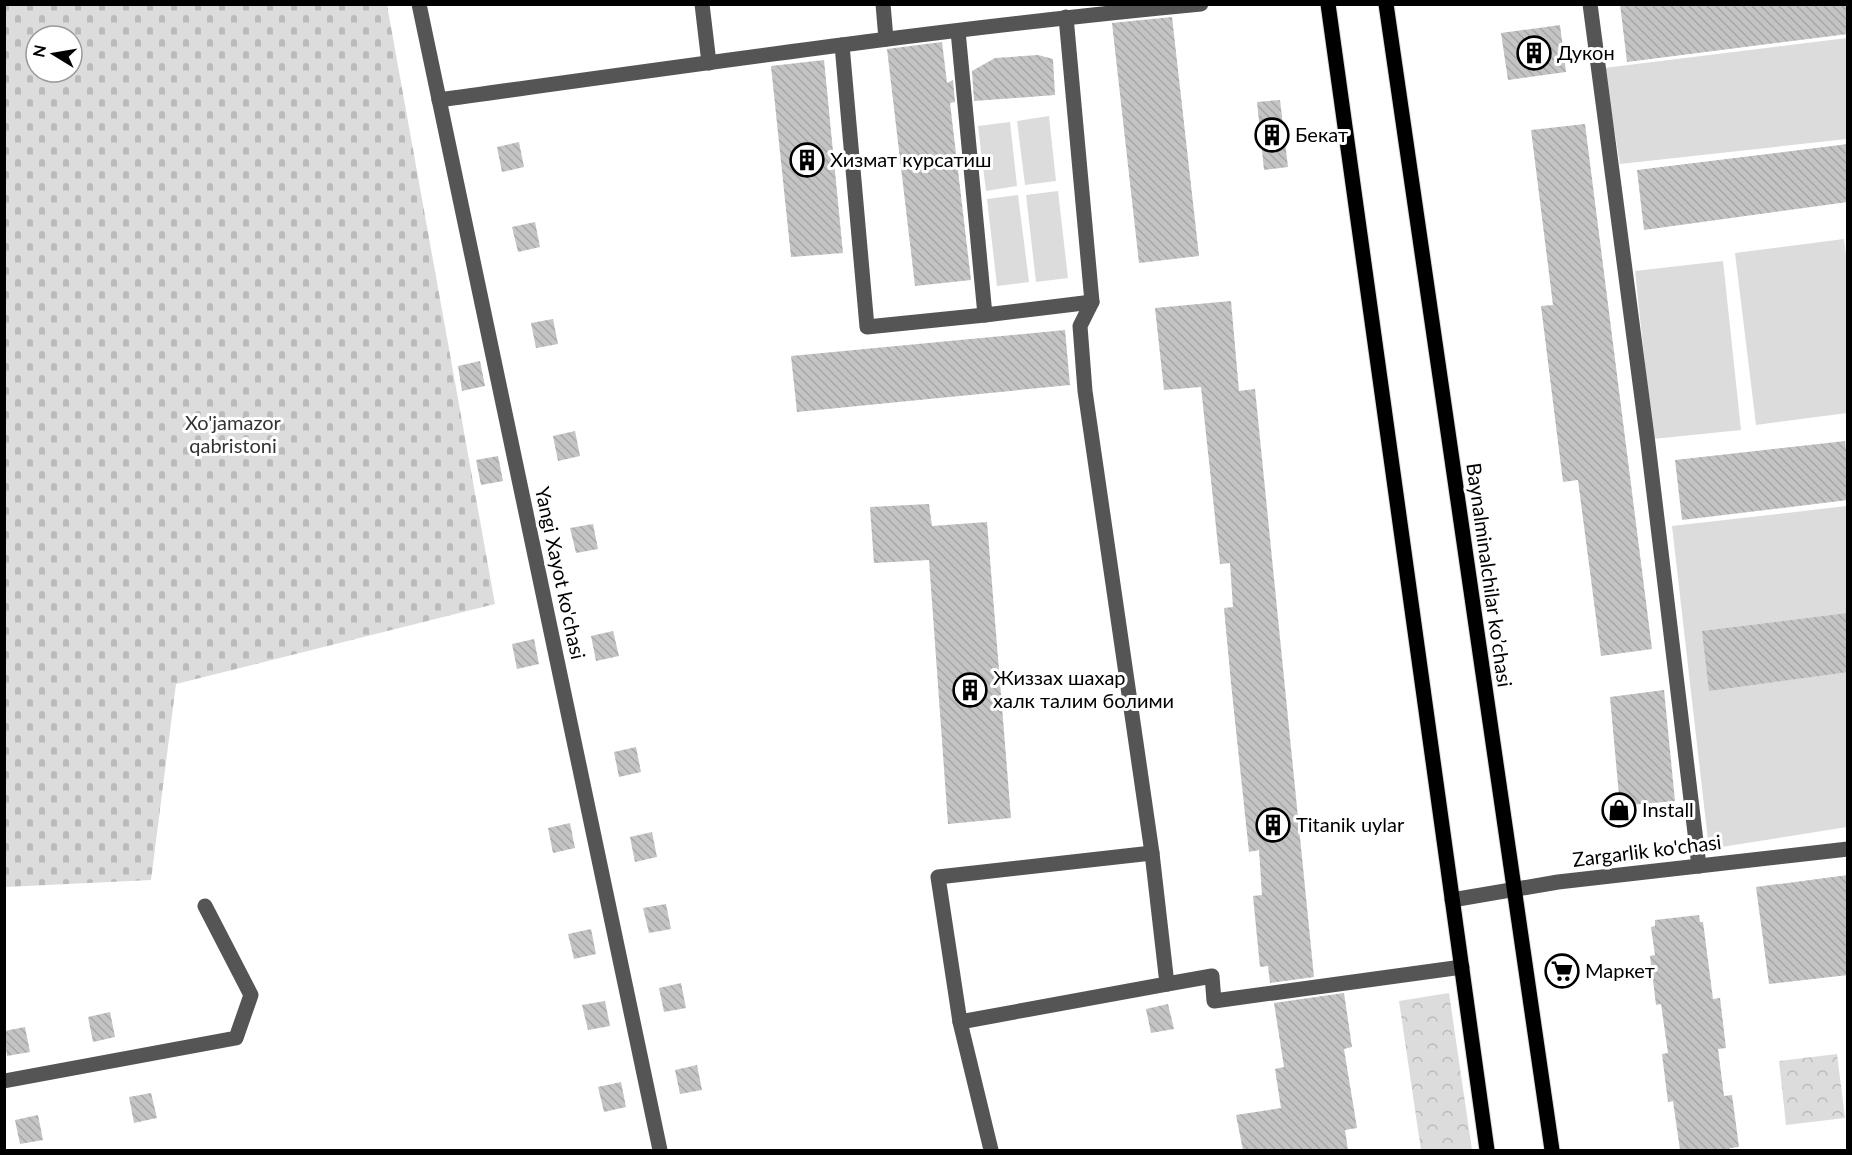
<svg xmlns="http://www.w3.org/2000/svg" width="1852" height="1155" viewBox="0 0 1852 1155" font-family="Lato,sans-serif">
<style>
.grass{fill:#dcdcdc}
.forest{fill:url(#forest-crowns)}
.cemetery{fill:url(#cemetery-stones);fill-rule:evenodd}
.building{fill:url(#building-back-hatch)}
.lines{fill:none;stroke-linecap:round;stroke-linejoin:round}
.major-casing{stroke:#dbdbdb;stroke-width:17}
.minor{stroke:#555;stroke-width:15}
.major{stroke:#000;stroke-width:15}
.labels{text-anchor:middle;stroke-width:6;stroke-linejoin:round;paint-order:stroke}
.poi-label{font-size:20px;fill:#000;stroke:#fff;text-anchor:start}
.park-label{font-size:20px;fill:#333;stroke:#fff}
.street-label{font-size:20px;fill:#000;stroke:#fff}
</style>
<defs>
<pattern id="forest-crowns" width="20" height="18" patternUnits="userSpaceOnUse" patternTransform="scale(1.5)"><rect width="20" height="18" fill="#dcdcdc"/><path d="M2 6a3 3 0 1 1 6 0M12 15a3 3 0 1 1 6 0" fill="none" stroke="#bbb"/></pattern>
<pattern id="cemetery-stones" width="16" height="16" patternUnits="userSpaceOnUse" patternTransform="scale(1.5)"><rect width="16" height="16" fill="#dcdcdc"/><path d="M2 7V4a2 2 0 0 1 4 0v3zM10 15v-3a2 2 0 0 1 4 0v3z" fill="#bbb"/></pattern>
<pattern id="building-back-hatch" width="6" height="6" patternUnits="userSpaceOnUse" patternTransform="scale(1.5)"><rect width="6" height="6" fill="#c4c4c4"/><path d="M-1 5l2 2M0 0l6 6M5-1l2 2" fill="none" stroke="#a7a7a7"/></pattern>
</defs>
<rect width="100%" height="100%" fill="#fff"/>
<g class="grass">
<polygon points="1847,38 1847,139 1620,164 1604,68"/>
<polygon points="1049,116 1056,181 1025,185 1017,121"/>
<polygon points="1010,122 1017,186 986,191 978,126"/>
<polygon points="1058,191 1068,278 1036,282 1026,195"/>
<polygon points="1018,195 1029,282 997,286 987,199"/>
<polygon points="1844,239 1848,271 1847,413 1756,425 1735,253"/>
<polygon points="1723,261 1741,430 1653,439 1635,271"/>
<polygon points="1847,506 1847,827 1709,849 1672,526"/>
</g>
<g class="forest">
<polygon points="1449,993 1472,1150 1421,1150 1399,1001"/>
<polygon points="1837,1054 1845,1118 1786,1125 1779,1061"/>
</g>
<path class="cemetery" d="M5,4L387,5L495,604L176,684L151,880L5,887ZM36,36H72V72H36Z"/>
<g class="building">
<polygon points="1620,4 1848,4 1848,34 1627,62"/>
<polygon points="1172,17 1199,256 1139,263 1112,23"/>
<polygon points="1560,25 1566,72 1508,80 1501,33"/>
<polygon points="942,42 947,83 953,80 955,102 950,103 971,280 915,286 887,49"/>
<polygon points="1038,55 1053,59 1055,95 974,101 972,71 995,58"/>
<polygon points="824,60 843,253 791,257 771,66"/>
<polygon points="1280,100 1288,167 1264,170 1257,102"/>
<polygon points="1585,124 1652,649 1601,656 1578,480 1563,482 1541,306 1553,305 1531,130"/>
<polygon points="519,142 524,167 502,172 497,147"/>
<polygon points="1848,144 1848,202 1644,230 1637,170"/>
<polygon points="535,222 540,247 518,252 512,227"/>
<polygon points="1231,301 1239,391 1255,389 1314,977 1270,983 1268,966 1260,967 1253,896 1262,895 1259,850 1249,852 1231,683 1224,608 1233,607 1230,563 1220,564 1201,387 1164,390 1155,308"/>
<polygon points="553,319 558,344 536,348 531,323"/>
<polygon points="1065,330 1070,385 797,412 791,356"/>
<polygon points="480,361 485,386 462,391 458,366"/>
<polygon points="575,431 580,456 558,461 553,436"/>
<polygon points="1845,441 1846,450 1848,449 1848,500 1682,520 1675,460"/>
<polygon points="498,456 503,481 481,485 476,460"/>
<polygon points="929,504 932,526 987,522 1011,818 948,824 929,560 874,563 870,507"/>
<polygon points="593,524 598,549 576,553 570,528"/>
<polygon points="1848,613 1848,672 1709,691 1702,631"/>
<polygon points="613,631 619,656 596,661 591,636"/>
<polygon points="534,639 539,664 517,669 512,644"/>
<polygon points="1664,690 1675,801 1620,806 1610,697"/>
<polygon points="636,747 641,772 619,777 614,752"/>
<polygon points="570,823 575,848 553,853 548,828"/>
<polygon points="652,832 657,857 635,862 630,837"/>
<polygon points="1848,875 1848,975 1769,984 1756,887"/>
<polygon points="666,904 671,929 649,933 643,908"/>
<polygon points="1699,915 1700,922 1703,922 1713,999 1720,998 1726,1048 1718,1049 1724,1096 1732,1095 1739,1147 1730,1148 1730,1150 1680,1150 1673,1101 1668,1102 1662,1054 1668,1053 1661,1004 1656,1005 1650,956 1655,955 1651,927 1655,926 1655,920"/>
<polygon points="591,929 596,954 574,959 568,934"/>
<polygon points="681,983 686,1008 664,1012 659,988"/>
<polygon points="1344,993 1352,1047 1344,1049 1357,1128 1345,1130 1348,1150 1243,1150 1236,1115 1281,1108 1275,1069 1284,1067 1274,1003"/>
<polygon points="605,1001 610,1026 588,1030 582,1005"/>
<polygon points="1168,1004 1174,1029 1151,1033 1146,1009"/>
<polygon points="110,1012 115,1037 93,1042 88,1017"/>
<polygon points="25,1027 30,1052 7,1056 4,1031"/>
<polygon points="697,1065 702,1090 680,1094 675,1070"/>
<polygon points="621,1082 626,1107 604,1112 598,1087"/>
<polygon points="151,1093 157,1118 134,1123 129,1097"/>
<polygon points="38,1115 43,1140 20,1144 15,1120"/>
</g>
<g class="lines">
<g class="major-casing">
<g id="major">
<polyline points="1328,4 1487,1150"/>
<polyline points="1386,4 1552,1150"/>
</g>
</g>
<g class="minor">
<polyline points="419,4 660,1150"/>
<polyline points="702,4 709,63"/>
<polyline points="883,4 886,39"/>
<polyline points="1590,4 1648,444 1699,866"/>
<polyline points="958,31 985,315 1092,302"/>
<polyline points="842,45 867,327 985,315"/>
<path d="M439,100C692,65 946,28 1201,4"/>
<polyline points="1452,900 1558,882 1848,849"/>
<polyline points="1167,984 1212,976 1214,1001 1462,967"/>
<polyline points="960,1022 1167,984 1152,853 1085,391 1080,326 1092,302 1066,17"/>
<polyline points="4,1081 236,1038 251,995 205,906"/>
<polyline points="991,1150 960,1022 938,877 1152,853"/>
</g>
<use href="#major" class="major"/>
</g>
<defs>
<g id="building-ring" transform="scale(1.725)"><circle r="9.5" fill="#fff" stroke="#000" stroke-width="1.5"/><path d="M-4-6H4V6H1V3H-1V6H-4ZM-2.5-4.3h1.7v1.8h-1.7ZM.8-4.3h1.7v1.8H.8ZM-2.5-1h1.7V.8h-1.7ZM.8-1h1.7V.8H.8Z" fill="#000"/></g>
<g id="shop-ring" transform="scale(1.725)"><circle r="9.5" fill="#fff" stroke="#000" stroke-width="1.5"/><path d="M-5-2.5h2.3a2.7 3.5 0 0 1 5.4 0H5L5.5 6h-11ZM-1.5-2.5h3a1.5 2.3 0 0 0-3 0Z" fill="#000"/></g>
<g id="supermarket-ring" transform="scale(1.725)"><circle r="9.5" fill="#fff" stroke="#000" stroke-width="1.5"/><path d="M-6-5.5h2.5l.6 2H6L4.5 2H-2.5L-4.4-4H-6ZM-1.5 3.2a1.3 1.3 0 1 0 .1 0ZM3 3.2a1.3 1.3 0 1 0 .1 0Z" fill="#000"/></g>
</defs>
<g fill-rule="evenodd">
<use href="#building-ring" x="1534" y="53"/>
<use href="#building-ring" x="1272" y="135"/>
<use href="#building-ring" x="807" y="160"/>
<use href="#building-ring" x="970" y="690"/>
<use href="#shop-ring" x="1619" y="810"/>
<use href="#building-ring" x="1273" y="825"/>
<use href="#supermarket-ring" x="1562" y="971"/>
</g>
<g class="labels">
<g class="poi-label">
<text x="1557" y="60">Дукон</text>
<text x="1295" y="142">Бекат</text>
<text x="830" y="167">Хизмат курсатиш</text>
<text x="993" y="685">Жиззах шахар<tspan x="993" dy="23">халк талим болими</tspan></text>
<text x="1642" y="817">Install</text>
<text x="1296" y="832">Titanik uylar</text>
<text x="1585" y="978">Маркет</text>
</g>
<g class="park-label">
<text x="233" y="430">Xo'jamazor<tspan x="233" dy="23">qabristoni</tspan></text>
</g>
<g class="street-label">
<text transform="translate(560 573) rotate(78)" y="7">Yangi Xayot ko'chasi</text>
<text transform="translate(1489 575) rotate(82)" y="7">Baynalminalchilar ko’chasi</text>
<text transform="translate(1647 851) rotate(-7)" y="7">Zargarlik ko'chasi</text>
</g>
</g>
<rect width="1852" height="1155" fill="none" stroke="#000000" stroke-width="12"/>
<g transform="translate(54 54) rotate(281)"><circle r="28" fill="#ffffff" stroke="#999999" stroke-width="1.5"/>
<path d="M0-4.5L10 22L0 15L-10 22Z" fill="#000000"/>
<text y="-9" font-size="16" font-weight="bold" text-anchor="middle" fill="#000000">N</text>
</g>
</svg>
